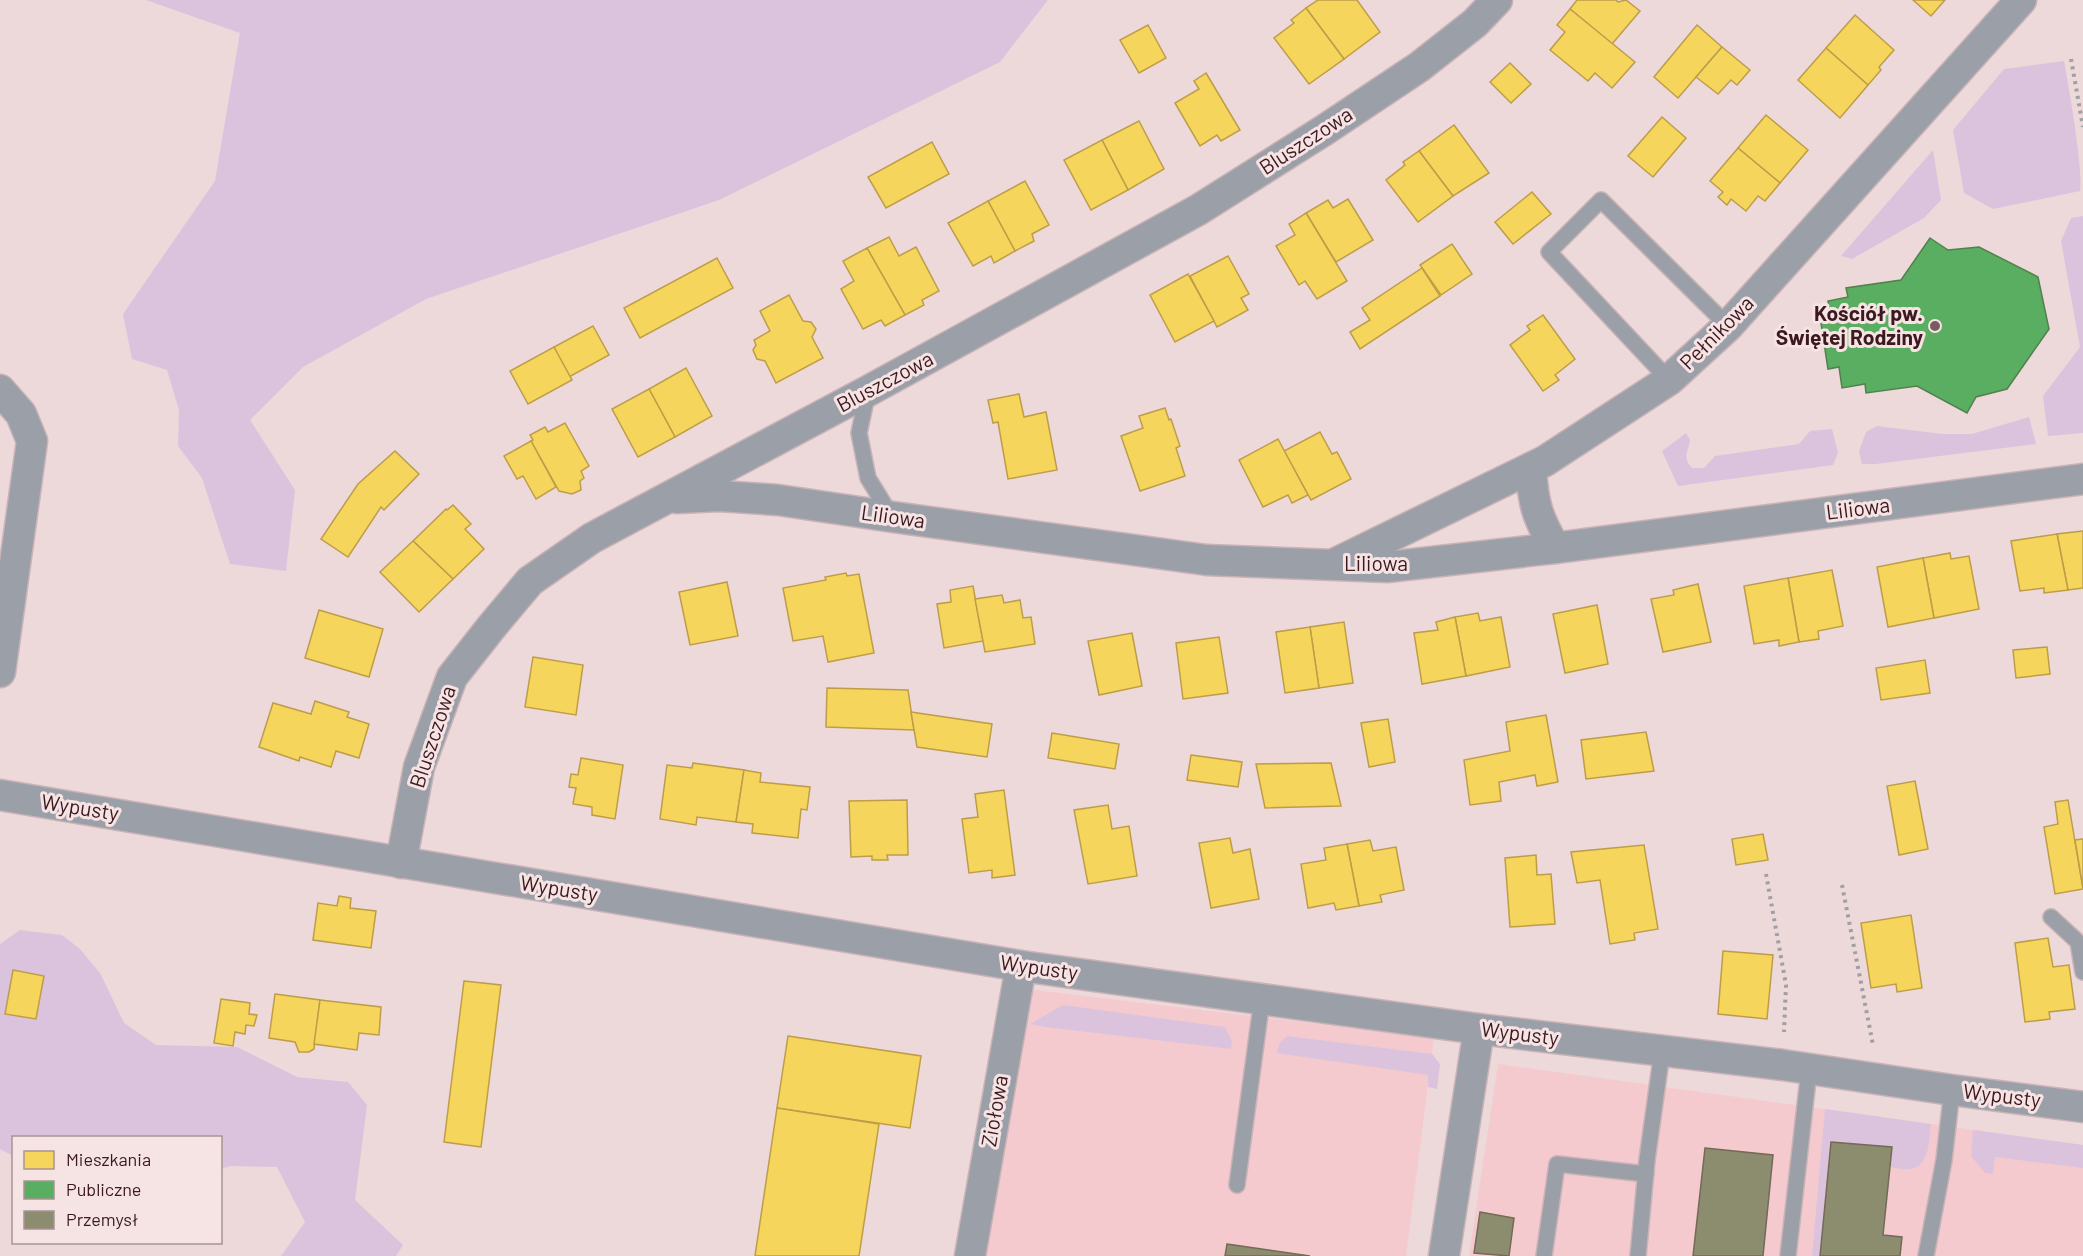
<svg xmlns="http://www.w3.org/2000/svg" width="2083" height="1256" viewBox="0 0 2083 1256" font-family="Barlow,sans-serif">
<style>
.built{fill:#f5cace}
.green{fill:#dcc3dd}
.homes{fill:#f6d55c;stroke:#be9d49;stroke-width:1.5}
.public{fill:#5aae61;stroke:#51814d;stroke-width:1.5}
.industry{fill:#8c8c6e;stroke:#746a56;stroke-width:1.5}
.lines{fill:none;stroke-linecap:round;stroke-linejoin:round}
.lane-casing{stroke:#c8b3b6;stroke-width:18}
.street-casing{stroke:#c8b3b6;stroke-width:33}
.path{stroke:#a29fa4;stroke-width:4;stroke-dasharray:3 4.5;stroke-linecap:butt}
.lane{stroke:#9b9fa7;stroke-width:15}
.street{stroke:#9b9fa7;stroke-width:30}
.poi-dot{fill:#795c60;stroke:#f6e3e4;stroke-width:2}
.labels{text-anchor:middle;stroke-width:6;stroke-linejoin:round;paint-order:stroke}
.street-label{font-size:21px;fill:#3b191e;stroke:#f6e3e4}
.poi-label{font-size:21px;font-weight:bold;fill:#3b191e;stroke:#f6e3e4;text-anchor:end}
</style>
<rect width="100%" height="100%" fill="#edd8da"/>
<g class="built">
<polygon points="1018,988 1434,1038 1406,1256 980,1256"/>
<polygon points="1498,1064 2083,1145 2083,1256 1469,1256"/>
</g>
<g class="green">
<polygon points="146,0 1048,0 1000,62 719,200 426,299 303,367 250,420 295,490 286,571 230,564 202,478 178,446 179,410 167,370 132,359 123,314 215,181 240,33"/>
<path d="M2064,61C2069,88 2083,169 2080,191L1993,209L1964,193L1953,130L2004,69Z"/>
<polygon points="1933,150 1941,200 1924,218 1852,259 1841,256"/>
<polygon points="2083,216 2083,433 2048,436 2043,396 2080,347 2061,241 2071,218"/>
<polygon points="2029,417 2036,444 1876,464 1862,464 1859,451 1866,432 1877,426 1942,434 1972,434"/>
<path d="M1832,429L1838,453L1833,465L1678,486L1662,451L1686,433L1690,440C1688,453 1682,457 1692,468H1704L1715,456L1799,444L1810,431Z"/>
<polygon points="20,930 62,935 80,949 100,973 124,1023 156,1045 237,1047 297,1077 348,1082 367,1105 355,1200 403,1245 396,1256 281,1256 305,1222 277,1167 230,1166 221,1169 220,1138 14,1138 13,1156 0,1149 0,944"/>
<polygon points="1063,1005 1225,1027 1232,1041 1231,1049 1045,1027 1030,1024"/>
<polygon points="1287,1036 1432,1054 1440,1064 1437,1089 1428,1087 1428,1075 1276,1053 1280,1043"/>
<path d="M1825,1109L1931,1124C1929,1139 1930,1167 1910,1169C1903,1170 1896,1168 1890,1167L1891,1147L1831,1142L1820,1256H1812Z"/>
<polygon points="1973,1130 2083,1145 2083,1168 1995,1157 1993,1174 1985,1173 1971,1156"/>
</g>
<g class="homes">
<polygon points="1318,0 1357,0 1380,32 1344,59 1306,8"/>
<polygon points="1577,0 1616,0 1618,2 1626,0 1640,11 1612,44 1570,9"/>
<polygon points="1913,0 1945,0 1931,16"/>
<polygon points="1306,8 1344,59 1309,84 1274,38 1294,23 1291,20"/>
<polygon points="1570,9 1635,62 1612,88 1595,73 1588,81 1550,50 1565,32 1557,25"/>
<polygon points="1855,15 1894,50 1879,67 1881,70 1868,85 1826,48"/>
<polygon points="1148,25 1166,58 1139,73 1120,40"/>
<polygon points="1697,25 1722,47 1678,98 1654,77"/>
<polygon points="1722,47 1750,70 1737,85 1731,80 1718,94 1696,77"/>
<polygon points="1826,48 1868,85 1840,118 1798,80"/>
<polygon points="1510,63 1531,84 1511,103 1490,82"/>
<polygon points="1206,73 1240,130 1221,141 1217,135 1200,146 1175,103 1199,89 1194,81"/>
<polygon points="1766,115 1808,150 1780,183 1738,148"/>
<polygon points="1662,117 1686,138 1653,177 1628,156"/>
<polygon points="1139,121 1164,169 1128,190 1102,140"/>
<polygon points="1454,125 1489,173 1453,196 1419,151"/>
<polygon points="1102,140 1128,190 1091,210 1064,160"/>
<polygon points="932,142 949,174 886,208 868,177"/>
<polygon points="1738,148 1780,183 1765,201 1758,196 1746,211 1731,199 1727,205 1718,197 1723,192 1710,181"/>
<polygon points="1419,151 1453,196 1418,222 1386,180 1405,165 1403,162"/>
<polygon points="1025,181 1049,225 1032,234 1034,241 1015,251 988,201"/>
<polygon points="1532,192 1551,214 1513,244 1495,222"/>
<polygon points="1348,199 1373,240 1336,262 1306,213 1328,200 1333,208"/>
<polygon points="988,201 1015,251 994,263 991,256 973,266 948,223"/>
<polygon points="1306,213 1347,281 1317,299 1305,281 1299,285 1276,246 1295,235 1289,224"/>
<polygon points="889,237 899,256 916,247 939,291 922,300 924,305 905,315 867,248"/>
<polygon points="1452,244 1472,274 1441,295 1420,265"/>
<polygon points="867,248 905,315 885,326 881,320 863,329 841,289 854,281 843,261"/>
<polygon points="1228,256 1249,294 1241,298 1248,310 1217,327 1190,276"/>
<polygon points="717,258 733,288 640,338 624,308"/>
<polygon points="1422,268 1440,296 1360,349 1350,332 1370,320 1362,308"/>
<polygon points="1188,274 1214,321 1175,342 1150,295"/>
<polygon points="789,295 803,321 811,322 816,329 812,337 823,358 776,383 765,361 757,359 753,350 756,345 754,340 770,331 760,311"/>
<polygon points="1543,315 1575,359 1555,375 1559,380 1543,391 1510,345 1530,330 1527,326"/>
<polygon points="593,326 609,355 569,377 554,347"/>
<polygon points="554,347 572,380 528,404 510,371"/>
<polygon points="686,368 712,416 675,437 649,389"/>
<polygon points="649,389 675,437 638,457 612,409"/>
<polygon points="1019,394 1024,417 1046,412 1057,470 1008,479 998,422 993,423 988,400"/>
<polygon points="1165,408 1169,420 1171,419 1180,446 1176,448 1185,476 1140,491 1121,436 1143,428 1139,416"/>
<polygon points="565,423 589,466 581,471 584,478 580,481 581,490 572,494 559,491 531,441 533,440 530,435 545,427 548,432"/>
<polygon points="1320,432 1332,454 1337,452 1351,479 1311,500 1284,451"/>
<polygon points="1278,439 1308,495 1292,503 1288,495 1263,507 1239,460"/>
<polygon points="531,441 556,487 536,499 523,476 517,479 504,456"/>
<polygon points="395,451 419,474 384,510 381,507 348,557 321,539 358,484"/>
<polygon points="453,505 471,524 465,529 484,549 453,579 413,541 446,509 447,510"/>
<polygon points="2083,531 2083,588 2068,590 2057,534"/>
<polygon points="2057,534 2068,590 2044,593 2044,588 2020,591 2011,541"/>
<polygon points="413,541 453,579 419,612 380,572"/>
<polygon points="1950,553 1951,559 1969,556 1979,609 1934,618 1923,558"/>
<polygon points="1923,558 1934,618 1888,627 1877,567"/>
<polygon points="1832,570 1843,626 1818,631 1819,639 1799,642 1788,578"/>
<polygon points="846,573 847,576 859,574 874,653 828,662 823,636 793,641 783,588 826,580 825,577"/>
<polygon points="1788,578 1799,642 1779,646 1779,640 1754,644 1744,586"/>
<polygon points="727,582 738,636 690,645 679,592"/>
<polygon points="1698,584 1711,642 1663,652 1651,599 1674,595 1673,590"/>
<polygon points="973,586 983,641 944,648 937,604 951,602 950,590"/>
<polygon points="1002,595 1004,603 1020,600 1023,618 1031,617 1035,644 985,652 975,599"/>
<polygon points="1597,605 1608,664 1565,673 1553,614"/>
<polygon points="319,610 383,629 369,677 305,658"/>
<polygon points="1478,613 1480,621 1501,617 1510,667 1466,676 1455,617"/>
<polygon points="1455,617 1466,676 1422,684 1414,633 1438,630 1436,622"/>
<polygon points="1344,622 1353,683 1319,688 1310,627"/>
<polygon points="1310,627 1319,688 1285,693 1276,632"/>
<polygon points="1132,633 1142,686 1099,695 1088,641"/>
<polygon points="1219,637 1228,693 1183,699 1176,643"/>
<polygon points="2047,647 2050,674 2016,678 2013,650"/>
<polygon points="533,657 583,665 576,715 525,707"/>
<polygon points="1925,660 1930,693 1881,700 1876,668"/>
<polygon points="827,688 908,690 914,730 826,727"/>
<polygon points="315,701 349,712 347,717 369,724 359,758 336,751 331,767 300,757 299,761 259,747 273,703 311,714"/>
<polygon points="911,712 992,724 987,757 917,747"/>
<polygon points="1546,715 1558,782 1537,786 1535,775 1499,782 1501,801 1470,805 1464,760 1510,751 1506,722"/>
<polygon points="1388,719 1395,762 1369,767 1361,723"/>
<polygon points="1646,732 1654,771 1586,779 1581,740"/>
<polygon points="1052,733 1119,744 1115,769 1048,758"/>
<polygon points="1191,755 1242,762 1238,787 1187,780"/>
<polygon points="581,758 623,765 615,819 592,815 592,807 573,804 576,788 569,787 571,774 578,775"/>
<polygon points="693,763 744,770 736,822 697,817 696,825 660,819 667,765 692,768"/>
<polygon points="1331,763 1341,806 1265,808 1256,764"/>
<polygon points="744,770 761,773 760,782 810,787 807,810 801,809 798,838 752,833 753,824 736,822"/>
<polygon points="1915,781 1928,849 1899,855 1887,786"/>
<polygon points="1004,790 1015,875 992,878 992,870 969,873 962,819 978,817 975,794"/>
<polygon points="907,800 908,855 887,855 888,860 872,860 872,856 851,857 849,801"/>
<polygon points="2068,800 2083,889 2055,894 2044,827 2058,824 2055,802"/>
<polygon points="1108,805 1112,829 1129,826 1137,876 1088,884 1074,810"/>
<polygon points="1763,834 1768,860 1736,865 1732,839"/>
<polygon points="1230,838 1233,853 1250,849 1259,899 1211,908 1199,843"/>
<polygon points="2083,839 2083,888 2075,840"/>
<polygon points="1370,840 1373,851 1396,847 1404,890 1380,895 1382,902 1359,906 1347,844"/>
<polygon points="1347,844 1359,906 1336,910 1334,903 1308,908 1301,864 1326,860 1324,848"/>
<polygon points="1644,845 1658,929 1634,933 1635,940 1610,944 1600,880 1577,883 1571,852"/>
<polygon points="1536,855 1537,875 1551,874 1555,924 1510,927 1505,858"/>
<polygon points="339,896 351,898 350,908 376,911 371,948 313,940 318,903 337,906"/>
<polygon points="1911,915 1922,988 1897,992 1896,984 1871,988 1861,923"/>
<polygon points="2048,938 2053,967 2069,965 2075,1009 2049,1012 2050,1019 2025,1022 2015,943"/>
<polygon points="1723,951 1773,955 1767,1019 1718,1014"/>
<polygon points="13,970 44,976 36,1019 5,1014"/>
<polygon points="464,981 501,985 481,1147 444,1142"/>
<polygon points="275,994 320,1000 314,1049 309,1052 299,1052 295,1042 269,1038"/>
<polygon points="221,999 250,1003 249,1014 257,1015 254,1026 246,1025 245,1034 235,1032 233,1046 214,1043"/>
<polygon points="320,1000 381,1007 379,1035 359,1033 357,1050 314,1044"/>
<polygon points="788,1036 921,1056 910,1128 777,1108"/>
<polygon points="777,1108 879,1124 859,1256 755,1256"/>
</g>
<polygon class="public" points="1930,238 1948,250 1979,247 2038,277 2049,329 2007,389 1976,397 1967,413 1917,386 1866,393 1865,384 1842,388 1839,367 1828,369 1821,323 1831,321 1828,301 1848,297 1846,288 1901,280"/>
<g class="industry">
<polygon points="1831,1142 1892,1147 1883,1235 1902,1237 1900,1256 1820,1256"/>
<polygon points="1705,1148 1773,1155 1763,1256 1693,1256"/>
<polygon points="1480,1212 1514,1218 1509,1256 1474,1253"/>
<polygon points="1227,1244 1310,1256 1225,1256"/>
</g>
<g class="lines">
<g class="lane-casing">
<g id="lane">
<polyline points="1669,380 1549,252 1601,200 1728,326"/>
<polyline points="868,391 859,433 868,478 892,517"/>
<polyline points="2051,917 2078,942 2083,972"/>
<polyline points="1237,1185 1262,999"/>
<polyline points="1544,1256 1557,1164 1646,1174"/>
<polyline points="1638,1256 1647,1160 1662,1052"/>
<polyline points="1788,1256 1809,1070"/>
<polyline points="1926,1256 1944,1160 1952,1090"/>
</g>
</g>
<g class="street-casing">
<g id="street">
<polyline points="0,390 21,414 32,441 0,672"/>
<path d="M1531,468C1533,503 1537,517 1555,548"/>
<polyline points="677,498 720,496 778,500 893,517 1207,560 1387,567 1555,548 2083,479"/>
<polyline points="1336,563 1545,461 1669,380 1728,326 2021,0"/>
<polyline points="0,795 1021,966 1479,1029 1783,1065 1952,1090 2083,1107"/>
<polyline points="401,863 419,767 452,677 493,625 530,581 592,538 868,391 1198,210 1326,129 1419,67 1475,23 1497,0"/>
<polyline points="970,1256 1021,966"/>
<polyline points="1444,1256 1479,1029"/>
</g>
</g>
<g class="path">
<polyline points="2071,59 2083,127"/>
<polyline points="1766,874 1786,985 1784,1032"/>
<polyline points="1842,885 1873,1045"/>
</g>
<use href="#lane" class="lane"/>
<use href="#street" class="street"/>
</g>
<circle class="poi-dot" cx="1935" cy="326" r="6"/>
<g class="labels">
<g class="street-label">
<text transform="translate(1306 141) rotate(-33)" y="7">Bluszczowa</text>
<text transform="translate(1717 333) rotate(-45)" y="7">Pełnikowa</text>
<text transform="translate(885 382) rotate(-28)" y="7">Bluszczowa</text>
<text transform="translate(1858 509) rotate(-7)" y="7">Liliowa</text>
<text transform="translate(893 517) rotate(8)" y="7">Liliowa</text>
<text x="1376" y="571">Liliowa</text>
<text transform="translate(433 737) rotate(-72)" y="7">Bluszczowa</text>
<text transform="translate(80 808) rotate(9)" y="7">Wypusty</text>
<text transform="translate(559 889) rotate(9)" y="7">Wypusty</text>
<text transform="translate(1039 968) rotate(8)" y="7">Wypusty</text>
<text transform="translate(1520 1034) rotate(7)" y="7">Wypusty</text>
<text transform="translate(2002 1096) rotate(7)" y="7">Wypusty</text>
<text transform="translate(995 1111) rotate(-80)" y="7">Ziołowa</text>
</g>
<g class="poi-label">
<text x="1923" y="321">Kościół pw.<tspan x="1923" dy="24">Świętej Rodziny</tspan></text>
</g>
</g>
<rect x="12" y="1136" width="210" height="108" fill="#f6e3e4" stroke="#ab9295" stroke-width="1.5"/>
<rect x="24" y="1151" width="30" height="18" fill="#f6d55c" stroke="#ab9295" stroke-width="1.5"/>
<text x="66" y="1166" font-size="18" fill="#3b191e">Mieszkania</text>
<rect x="24" y="1181" width="30" height="18" fill="#5aae61" stroke="#ab9295" stroke-width="1.5"/>
<text x="66" y="1196" font-size="18" fill="#3b191e">Publiczne</text>
<rect x="24" y="1211" width="30" height="18" fill="#8c8c6e" stroke="#ab9295" stroke-width="1.5"/>
<text x="66" y="1226" font-size="18" fill="#3b191e">Przemysł</text>
</svg>
